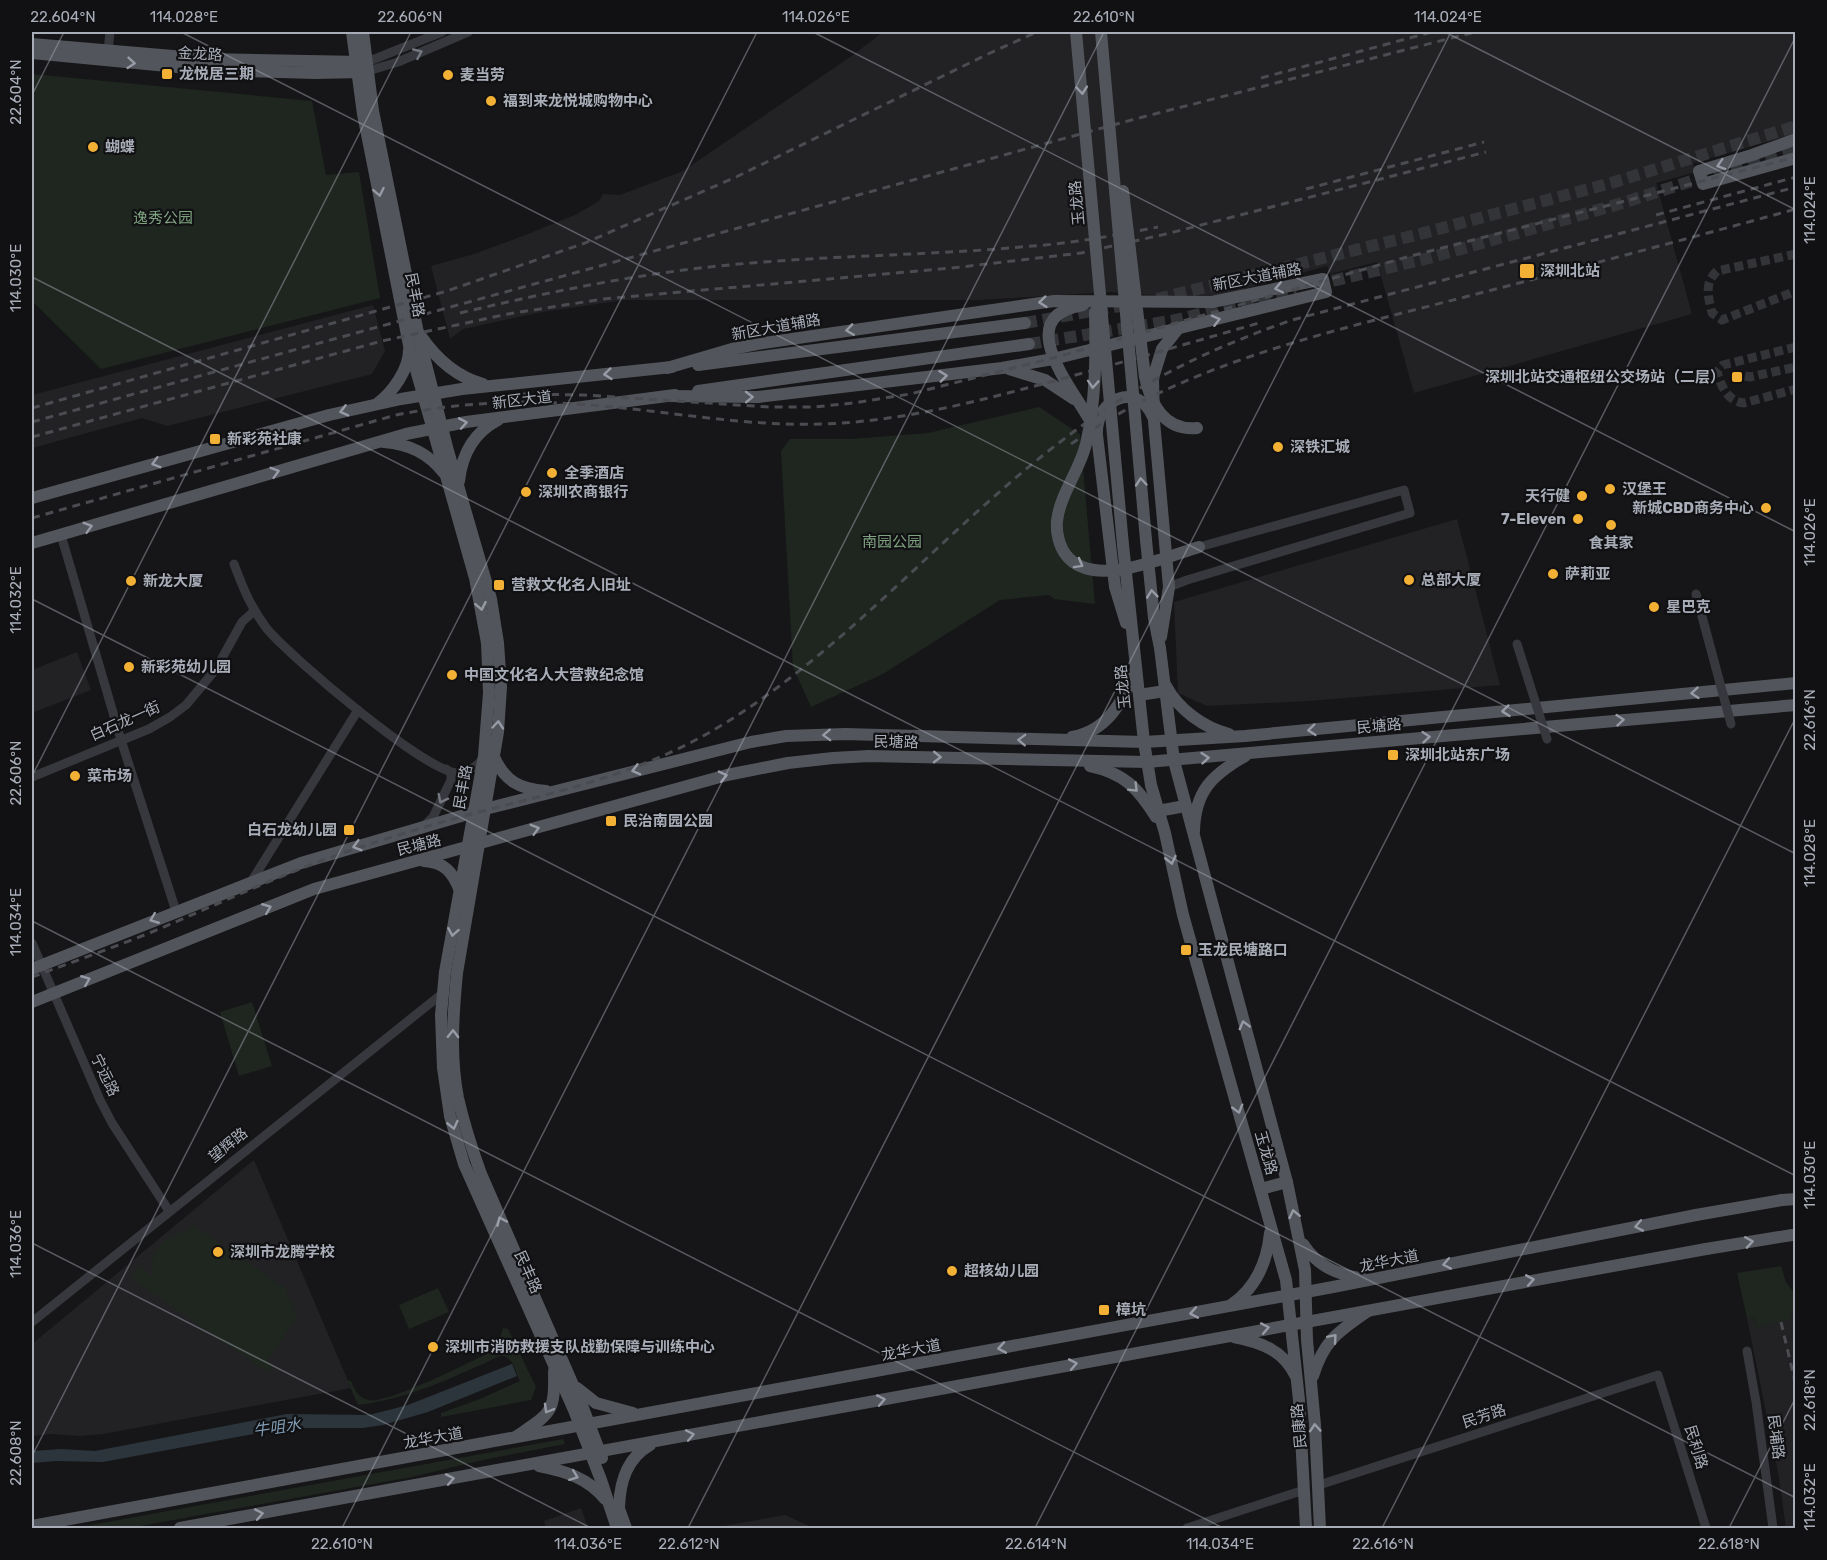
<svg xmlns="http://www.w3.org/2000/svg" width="1827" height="1560" viewBox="0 0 1827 1560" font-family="Rubik,'Noto Sans SC',sans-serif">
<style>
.built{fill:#222225}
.green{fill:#1e261f}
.water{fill:#2c353c}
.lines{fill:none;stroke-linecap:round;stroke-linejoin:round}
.minor-tunnel{stroke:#333438;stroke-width:9;stroke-dasharray:9 4.5;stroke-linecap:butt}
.major-tunnel{stroke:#333438;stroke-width:12;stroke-dasharray:12 6;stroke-linecap:butt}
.minor{stroke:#37383d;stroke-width:9}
.major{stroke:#53555c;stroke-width:12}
.rail{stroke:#4a4c52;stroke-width:3;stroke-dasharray:8 6;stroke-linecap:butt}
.minor-bridge{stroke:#37383d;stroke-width:9}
.major-bridge{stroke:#53555c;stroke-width:12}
.oneway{stroke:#757881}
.oneway2{stroke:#979ba6}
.ticks{fill:none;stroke:#a8adb8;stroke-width:1.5;stroke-opacity:0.45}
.poi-dot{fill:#f2b134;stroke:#111113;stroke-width:2}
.labels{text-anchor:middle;stroke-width:4.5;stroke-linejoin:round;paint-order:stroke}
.street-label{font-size:15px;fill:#a8adb8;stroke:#111113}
.poi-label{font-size:15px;font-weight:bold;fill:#a8adb8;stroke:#111113;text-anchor:start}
.park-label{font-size:15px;fill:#7fa381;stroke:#111113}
.water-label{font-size:16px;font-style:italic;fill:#7f9bb3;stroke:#111113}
.neatline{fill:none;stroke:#a8adb8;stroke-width:2}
.ticks-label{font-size:15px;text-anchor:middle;fill:#a8adb8}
</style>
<rect width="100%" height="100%" fill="#161618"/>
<g class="built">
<polygon points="883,32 1795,32 1795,134 1693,163 1696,172 1656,183 1692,314 1414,393 1377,262 1330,274 1327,266 1207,299 1111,292 979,300 624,300 537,313 463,329 450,339 431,266 474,254 528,234 577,214 599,201 603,194 620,195 683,171 853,55"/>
<polygon points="373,305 385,351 372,374 167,426 142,418 32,448 32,395"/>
<polygon points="1457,519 1500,685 1309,701 1207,706 1178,693 1174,602"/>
<polygon points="77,652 91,690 32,713 32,670"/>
<polygon points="254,1160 351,1388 103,1434 80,1436 52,1434 32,1436 32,1344"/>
<polygon points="1795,1312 1795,1528 1786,1528 1778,1472 1747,1318 1754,1317 1757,1328"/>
<polygon points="581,1508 588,1528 546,1528 544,1521"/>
<polygon points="785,1515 814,1528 717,1528 718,1527"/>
</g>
<g class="green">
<polygon points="32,74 312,101 326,175 359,172 380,298 101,369 32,301"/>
<polygon points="1039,407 1080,434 1095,604 1054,599 1049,595 1000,600 883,674 811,707 793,667 781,451 790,439 851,439 928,433"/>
<polygon points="252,1002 272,1066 239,1076 220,1012"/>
<path d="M193,1225L288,1290L286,1293L293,1304L296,1319L267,1361L273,1366L268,1373L131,1278L139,1266L153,1277C147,1251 165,1234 189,1231Z"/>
<polygon points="1781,1266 1786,1282 1795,1294 1795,1312 1791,1313 1790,1319 1757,1328 1754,1317 1747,1318 1737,1273"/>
<polygon points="438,1288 449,1312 409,1329 399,1305"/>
<path d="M503,1328L508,1329L536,1387L531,1400L441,1417V1413L480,1399L520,1381C515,1371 513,1355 500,1356C454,1377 408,1399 358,1405L347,1380L351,1381C355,1390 358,1398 369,1400C386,1405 477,1359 496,1349Z"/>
<polygon points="563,1439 565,1444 483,1460 412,1477 129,1528 74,1528"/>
</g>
<polygon class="water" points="512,1364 517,1376 428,1412 383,1425 363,1428 286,1428 103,1462 56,1461 32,1463 32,1451 61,1449 95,1451 287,1414 369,1415 408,1405"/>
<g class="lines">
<g class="minor-tunnel">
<path d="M1796,254L1717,271C1704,283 1708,296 1712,313L1722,320L1796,291"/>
<path d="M1796,347L1723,365L1717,372C1721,386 1728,402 1744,403L1796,389"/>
<polyline points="1745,376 1750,377 1796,367"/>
</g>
<g class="major-tunnel">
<polyline points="1315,285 1429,258 1619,204 1796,148"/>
<polyline points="1157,299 1416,235 1611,183 1796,126"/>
<polyline points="1025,323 1125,305"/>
<polyline points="1029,344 1176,320 1296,290"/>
</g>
<g class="minor">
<polyline points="108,51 110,32"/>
<polyline points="367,62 442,32"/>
<polyline points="368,71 398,62 468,32"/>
<polyline points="61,535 121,740 176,911"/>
<path d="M234,564C243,588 251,608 267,629C291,657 424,771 457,773C468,773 478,766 484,757"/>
<polyline points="1169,587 1187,580 1410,513 1404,490 1199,547"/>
<polyline points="32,777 149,729 170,717 186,705 216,669 242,622 254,611"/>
<polyline points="425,825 433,817 451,780 451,773 446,769"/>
<polyline points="251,882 358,710"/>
<polyline points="32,943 100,1100 112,1123 169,1211"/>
<polyline points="32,1322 443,993"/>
<polyline points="1747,1351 1756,1402 1773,1528"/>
<polyline points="1319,1485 1658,1375 1706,1528"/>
<polyline points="1187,1528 1304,1490"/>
</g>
<g class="major">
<polyline points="352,32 363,114 409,345 475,578 487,643 489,693 484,756 445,972 441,1015 443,1068 450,1116 464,1164 574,1410 601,1480 617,1528"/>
<path d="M363,32L373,111L418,333L448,451L491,599L498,643L501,687L498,732L457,973C453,1015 450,1057 458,1098C464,1124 472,1149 481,1174L583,1408L602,1458"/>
<polyline points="32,44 208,59 362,62"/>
<polyline points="32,53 209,70 314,73 365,72"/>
<polyline points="1796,139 1752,155 1699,171 1703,184 1796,158"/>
<path d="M1083,305C1008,317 1076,392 1093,426"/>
<path d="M420,335C435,357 456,377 483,384"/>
<polyline points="698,365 1025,323"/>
<polyline points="667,368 732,349 757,344 1054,301 1212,302 1323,279 1326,292 1053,359 1002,368 758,397 669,396"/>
<polyline points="1009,369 1045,380 1074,399"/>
<polyline points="698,391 1029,344"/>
<path d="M378,403C393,392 409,369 409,350"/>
<path d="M384,442C409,444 428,453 444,473"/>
<path d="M459,481C462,454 473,433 498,420"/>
<polyline points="32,498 329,415 401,399 462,389 672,367"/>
<polyline points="1146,540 1154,618 1160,648 1174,761 1287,1182 1305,1270 1307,1340 1315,1425 1320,1528"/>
<polyline points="32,543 406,434 466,422 675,395"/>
<polyline points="1123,545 1144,742 1151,785 1165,833 1183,915 1286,1280 1299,1400 1306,1528"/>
<path d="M1126,623L1115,587L1097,435C1095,398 1138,381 1153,417"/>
<polyline points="1161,637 1169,587 1154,421 1153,378 1162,349 1177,330"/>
<path d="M1166,686C1178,709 1204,728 1229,734"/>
<polyline points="1139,695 1165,691"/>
<path d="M1072,737C1107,731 1123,702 1135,671"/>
<path d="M494,757C505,781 519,789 546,791"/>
<path d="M1090,766C1124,773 1138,788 1156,817"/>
<polyline points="1158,811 1185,806"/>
<path d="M1194,831C1195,791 1212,775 1245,756"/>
<path d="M424,861C444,862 453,872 460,891"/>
<polyline points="32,969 301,863 485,809 751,742 786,736 845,734 1144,742 1245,736 1796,683"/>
<polyline points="32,1002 314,889 727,775 788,763 833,758 869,756 1147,762 1796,705"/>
<polyline points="1261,1189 1287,1182"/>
<polyline points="1782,1200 1796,1199"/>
<path d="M1303,1244C1318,1267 1337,1274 1363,1279"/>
<path d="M1231,1305C1256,1288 1267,1262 1270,1233"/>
<path d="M1234,1337C1260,1342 1283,1350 1295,1375"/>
<path d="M1313,1376C1324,1340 1339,1331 1368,1311"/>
<polyline points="577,1388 596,1403 633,1413"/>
<path d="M517,1436C551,1413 555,1413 554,1371"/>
<path d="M539,1466C565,1471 588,1478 605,1499"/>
<polyline points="618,1506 626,1528"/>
<path d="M619,1507C620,1481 627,1458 650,1445"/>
<polyline points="32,1526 1333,1287 1696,1215"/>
<polyline points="180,1528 1706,1249"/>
</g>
<g class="rail">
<polyline points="1261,78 1432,32"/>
<polyline points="1306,189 1484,142"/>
<polyline points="1656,215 1796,177"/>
<path d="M460,313C557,290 651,271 751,263C845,255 939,255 1032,246C1075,243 1117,235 1158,227"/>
<polyline points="523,394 584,395 769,407 815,407 853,403 910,394 1057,357 1407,257 1796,157"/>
<polyline points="32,408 447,291 585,243 736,177 988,54 1037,32"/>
<polyline points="32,422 1135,119 1475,32"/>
<polyline points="32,437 382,341 508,314 603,299 952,268 1081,253 1166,234 1486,152"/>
<path d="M1071,444C1184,364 1325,333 1457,299C1570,270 1683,240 1796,209"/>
<path d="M32,518L396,415C456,403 516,400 576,404C659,409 741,427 824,424C902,421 975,402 1050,382C1120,363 1190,343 1259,323"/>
<path d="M32,977C70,963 109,949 147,934C219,904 287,871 361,847C401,834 440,822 479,812C562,791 644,772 717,728C848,650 947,526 1068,436C1136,384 1211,348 1292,320L1796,187"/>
<polyline points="1781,1322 1796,1386"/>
</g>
<g class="minor-bridge">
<polyline points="1696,594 1731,724"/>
<polyline points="1517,644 1547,739"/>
</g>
<g class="major-bridge">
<polyline points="1076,32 1123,545"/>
<polyline points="1101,32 1146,540"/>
<path d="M1123,191L1145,377C1151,404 1164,431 1197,428"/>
<path d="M1095,312C1096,355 1096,401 1086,444C1080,470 1060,494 1057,521C1056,532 1059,546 1066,555C1093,590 1165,557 1199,547"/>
<polyline points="1696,1215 1782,1200"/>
<polyline points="1706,1249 1792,1235"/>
</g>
</g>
<defs><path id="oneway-chevron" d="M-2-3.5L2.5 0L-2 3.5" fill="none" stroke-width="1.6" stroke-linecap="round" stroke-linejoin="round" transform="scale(1.5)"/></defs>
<g class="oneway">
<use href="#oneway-chevron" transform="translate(418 53) rotate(-24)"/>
<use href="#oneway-chevron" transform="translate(442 799) rotate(117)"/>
</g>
<g class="oneway2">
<use href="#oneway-chevron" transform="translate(131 63) rotate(5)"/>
<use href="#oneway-chevron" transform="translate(1082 90) rotate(85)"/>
<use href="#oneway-chevron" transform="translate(1721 165) rotate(163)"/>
<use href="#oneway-chevron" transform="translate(379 192) rotate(79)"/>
<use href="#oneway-chevron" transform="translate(1279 288) rotate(168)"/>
<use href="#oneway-chevron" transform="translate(1043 302) rotate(174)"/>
<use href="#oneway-chevron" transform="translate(1216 320) rotate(-14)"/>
<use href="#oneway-chevron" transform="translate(850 330) rotate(172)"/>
<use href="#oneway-chevron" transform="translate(608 374) rotate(174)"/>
<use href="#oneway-chevron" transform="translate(943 376) rotate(-7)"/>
<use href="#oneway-chevron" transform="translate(1093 384) rotate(94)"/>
<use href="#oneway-chevron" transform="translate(749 397) rotate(-1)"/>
<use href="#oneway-chevron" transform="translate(344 411) rotate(166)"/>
<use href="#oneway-chevron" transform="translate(463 423) rotate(-10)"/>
<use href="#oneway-chevron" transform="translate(156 463) rotate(164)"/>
<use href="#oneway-chevron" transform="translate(275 472) rotate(-16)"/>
<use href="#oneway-chevron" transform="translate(1141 482) rotate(-95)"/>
<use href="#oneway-chevron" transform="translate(88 527) rotate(-16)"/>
<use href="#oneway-chevron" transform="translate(1079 564) rotate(29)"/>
<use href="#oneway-chevron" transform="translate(1152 594) rotate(-96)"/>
<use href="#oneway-chevron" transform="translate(481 606) rotate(79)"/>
<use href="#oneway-chevron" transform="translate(1695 693) rotate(175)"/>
<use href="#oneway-chevron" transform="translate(1506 711) rotate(174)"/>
<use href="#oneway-chevron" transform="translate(1620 720) rotate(-5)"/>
<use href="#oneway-chevron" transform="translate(498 725) rotate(-85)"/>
<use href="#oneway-chevron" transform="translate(1312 730) rotate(174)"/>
<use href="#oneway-chevron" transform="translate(827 735) rotate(178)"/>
<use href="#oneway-chevron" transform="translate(1426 737) rotate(-5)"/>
<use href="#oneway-chevron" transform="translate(1022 740) rotate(-178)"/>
<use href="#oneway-chevron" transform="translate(937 757) rotate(1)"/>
<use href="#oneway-chevron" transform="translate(1205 758) rotate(-5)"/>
<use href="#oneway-chevron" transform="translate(636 770) rotate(165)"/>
<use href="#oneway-chevron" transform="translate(723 776) rotate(-13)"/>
<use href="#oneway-chevron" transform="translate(1134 788) rotate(45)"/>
<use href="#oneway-chevron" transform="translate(535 829) rotate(-16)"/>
<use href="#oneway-chevron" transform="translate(357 846) rotate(164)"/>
<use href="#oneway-chevron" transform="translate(1171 860) rotate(77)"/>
<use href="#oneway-chevron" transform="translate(267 908) rotate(-22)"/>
<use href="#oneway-chevron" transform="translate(154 919) rotate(158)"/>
<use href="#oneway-chevron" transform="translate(453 932) rotate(100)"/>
<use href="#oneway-chevron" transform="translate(86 980) rotate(-22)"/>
<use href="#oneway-chevron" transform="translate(1244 1025) rotate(-105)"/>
<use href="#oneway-chevron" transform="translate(453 1034) rotate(-89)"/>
<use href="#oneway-chevron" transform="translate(1238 1109) rotate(74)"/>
<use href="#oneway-chevron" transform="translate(453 1125) rotate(77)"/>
<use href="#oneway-chevron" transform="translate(1294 1214) rotate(-102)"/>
<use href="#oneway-chevron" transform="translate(501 1221) rotate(-114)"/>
<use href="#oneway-chevron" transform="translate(1639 1226) rotate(169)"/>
<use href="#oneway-chevron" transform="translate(1749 1242) rotate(-9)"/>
<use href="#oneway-chevron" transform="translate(1447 1264) rotate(169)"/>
<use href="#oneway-chevron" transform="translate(1530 1280) rotate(-10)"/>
<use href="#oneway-chevron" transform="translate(1194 1313) rotate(170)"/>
<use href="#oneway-chevron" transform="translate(1265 1328) rotate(-11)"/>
<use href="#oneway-chevron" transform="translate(1333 1338) rotate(-49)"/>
<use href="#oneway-chevron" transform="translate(1002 1348) rotate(170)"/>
<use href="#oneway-chevron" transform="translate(1073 1364) rotate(-11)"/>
<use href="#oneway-chevron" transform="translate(881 1400) rotate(-11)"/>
<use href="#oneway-chevron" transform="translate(548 1409) rotate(120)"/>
<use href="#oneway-chevron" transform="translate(1315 1428) rotate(-94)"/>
<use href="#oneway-chevron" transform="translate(690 1435) rotate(-11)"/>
<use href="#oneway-chevron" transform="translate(574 1476) rotate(21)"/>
<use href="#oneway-chevron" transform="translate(450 1479) rotate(-11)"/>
<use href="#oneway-chevron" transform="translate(259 1514) rotate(-11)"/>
</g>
<path class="ticks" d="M181,32L1796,854M813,32L1796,532M1445,32L1796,210M32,95L64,32M32,277L1796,1176M32,599L1796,1498M32,776L411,32M32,921L1223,1528M32,1243L591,1528M32,1456L757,32M342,1528L1104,32M688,1528L1451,32M1035,1528L1796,36M1382,1528L1796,717M1729,1528L1796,1397"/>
<g class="poi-dot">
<rect x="161" y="68" width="12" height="12" rx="3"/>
<circle cx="448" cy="75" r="6"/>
<circle cx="491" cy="101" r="6"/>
<circle cx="93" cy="147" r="6"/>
<rect x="1519" y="263" width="16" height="16" rx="3"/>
<rect x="1731" y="371" width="12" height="12" rx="3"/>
<rect x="209" y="433" width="12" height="12" rx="3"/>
<circle cx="1278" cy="447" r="6"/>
<circle cx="552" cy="473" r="6"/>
<circle cx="1610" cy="489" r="6"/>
<circle cx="526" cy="492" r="6"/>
<circle cx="1582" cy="496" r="6"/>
<circle cx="1766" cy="508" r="6"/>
<circle cx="1578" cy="519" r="6"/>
<circle cx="1611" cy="525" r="6"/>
<circle cx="1553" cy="574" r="6"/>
<circle cx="1409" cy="580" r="6"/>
<circle cx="131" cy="581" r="6"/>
<rect x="493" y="579" width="12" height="12" rx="3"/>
<circle cx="1654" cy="607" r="6"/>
<circle cx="129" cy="667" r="6"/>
<circle cx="452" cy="675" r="6"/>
<rect x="1387" y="749" width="12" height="12" rx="3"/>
<circle cx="75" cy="776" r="6"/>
<rect x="605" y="815" width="12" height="12" rx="3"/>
<rect x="343" y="824" width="12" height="12" rx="3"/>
<rect x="1180" y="944" width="12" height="12" rx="3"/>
<circle cx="218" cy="1252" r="6"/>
<circle cx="952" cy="1271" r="6"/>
<rect x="1098" y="1304" width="12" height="12" rx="3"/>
<circle cx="433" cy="1347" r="6"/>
</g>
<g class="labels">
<g class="street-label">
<text transform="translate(200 54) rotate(3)" y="5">金龙路</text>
<text transform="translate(1077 203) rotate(-95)" y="5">玉龙路</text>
<text transform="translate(1257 277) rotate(-11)" y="5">新区大道辅路</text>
<text transform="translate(415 295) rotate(79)" y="5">民丰路</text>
<text transform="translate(776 327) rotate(-10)" y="5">新区大道辅路</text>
<text transform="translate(522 400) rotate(-7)" y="5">新区大道</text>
<text transform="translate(1123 687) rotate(-96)" y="5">玉龙路</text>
<text transform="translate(125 721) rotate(-24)" y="5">白石龙一街</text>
<text transform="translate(1379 726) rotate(-5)" y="5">民塘路</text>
<text transform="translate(896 742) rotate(1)" y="5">民塘路</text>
<text transform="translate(463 787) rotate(-80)" y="5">民丰路</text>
<text transform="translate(419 845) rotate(-14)" y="5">民塘路</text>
<text transform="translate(105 1075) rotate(64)" y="5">宁远路</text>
<text transform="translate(228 1145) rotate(-39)" y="5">望辉路</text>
<text transform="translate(1266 1153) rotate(74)" y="5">玉龙路</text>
<text transform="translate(1389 1261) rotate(-11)" y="5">龙华大道</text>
<text transform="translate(528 1272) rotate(66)" y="5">民丰路</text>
<text transform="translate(911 1350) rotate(-10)" y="5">龙华大道</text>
<text transform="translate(1484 1416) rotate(-18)" y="5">民芳路</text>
<text transform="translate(1299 1426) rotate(-95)" y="5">民康路</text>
<text transform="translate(1776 1437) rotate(83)" y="5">民埔路</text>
<text transform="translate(433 1438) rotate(-10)" y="5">龙华大道</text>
<text transform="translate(1696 1447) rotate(73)" y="5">民利路</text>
</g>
<g class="poi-label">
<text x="179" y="79">龙悦居三期</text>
<text x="460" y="80">麦当劳</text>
<text x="503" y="106">福到来龙悦城购物中心</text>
<text x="105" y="152">蝴蝶</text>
<text x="1540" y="276">深圳北站</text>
<text x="1725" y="382" text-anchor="end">深圳北站交通枢纽公交场站（二层）</text>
<text x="227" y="444">新彩苑社康</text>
<text x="1290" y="452">深铁汇城</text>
<text x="564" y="478">全季酒店</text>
<text x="1622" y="494">汉堡王</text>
<text x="538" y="497">深圳农商银行</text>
<text x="1570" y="501" text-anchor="end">天行健</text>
<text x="1754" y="513" text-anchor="end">新城CBD商务中心</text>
<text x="1566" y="524" text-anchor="end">7-Eleven</text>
<text x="1611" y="548" text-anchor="middle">食其家</text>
<text x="1565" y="579">萨莉亚</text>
<text x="1421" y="585">总部大厦</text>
<text x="143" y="586">新龙大厦</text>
<text x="511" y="590">营救文化名人旧址</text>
<text x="1666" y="612">星巴克</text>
<text x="141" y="672">新彩苑幼儿园</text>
<text x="464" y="680">中国文化名人大营救纪念馆</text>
<text x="1405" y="760">深圳北站东广场</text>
<text x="87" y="781">菜市场</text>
<text x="623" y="826">民治南园公园</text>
<text x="337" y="835" text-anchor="end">白石龙幼儿园</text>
<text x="1198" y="955">玉龙民塘路口</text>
<text x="230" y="1257">深圳市龙腾学校</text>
<text x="964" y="1276">超核幼儿园</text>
<text x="1116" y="1315">樟坑</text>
<text x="445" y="1352">深圳市消防救援支队战勤保障与训练中心</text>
</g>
<g class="park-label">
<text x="163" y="223">逸秀公园</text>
<text x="892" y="547">南园公园</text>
</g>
<g class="water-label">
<text transform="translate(277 1427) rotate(-8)" y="6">牛咀水</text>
</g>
</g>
<rect width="1827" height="1560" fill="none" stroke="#111113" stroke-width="66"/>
<rect x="33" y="33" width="1761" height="1494" class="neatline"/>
<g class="ticks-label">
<text x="63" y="22">22.604°N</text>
<text x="184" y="22">114.028°E</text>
<text x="410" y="22">22.606°N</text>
<text x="816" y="22">114.026°E</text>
<text x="1104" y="22">22.610°N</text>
<text x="1448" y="22">114.024°E</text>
<text transform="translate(16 92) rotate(-90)" y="5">22.604°N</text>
<text transform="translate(1810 210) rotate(-90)" y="5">114.024°E</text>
<text transform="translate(16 278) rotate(-90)" y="5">114.030°E</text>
<text transform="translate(1810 532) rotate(-90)" y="5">114.026°E</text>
<text transform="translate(16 600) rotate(-90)" y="5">114.032°E</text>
<text transform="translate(1810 720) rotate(-90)" y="5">22.616°N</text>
<text transform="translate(16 773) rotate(-90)" y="5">22.606°N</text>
<text transform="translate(1810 853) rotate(-90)" y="5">114.028°E</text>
<text transform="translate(16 922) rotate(-90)" y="5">114.034°E</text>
<text transform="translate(1810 1175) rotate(-90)" y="5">114.030°E</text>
<text transform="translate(16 1244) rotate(-90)" y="5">114.036°E</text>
<text transform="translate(1810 1400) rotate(-90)" y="5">22.618°N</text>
<text transform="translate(16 1453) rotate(-90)" y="5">22.608°N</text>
<text transform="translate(1810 1497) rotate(-90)" y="5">114.032°E</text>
<text x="342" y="1549">22.610°N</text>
<text x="588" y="1549">114.036°E</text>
<text x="689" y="1549">22.612°N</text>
<text x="1036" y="1549">22.614°N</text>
<text x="1220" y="1549">114.034°E</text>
<text x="1383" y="1549">22.616°N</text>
<text x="1729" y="1549">22.618°N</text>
</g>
</svg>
